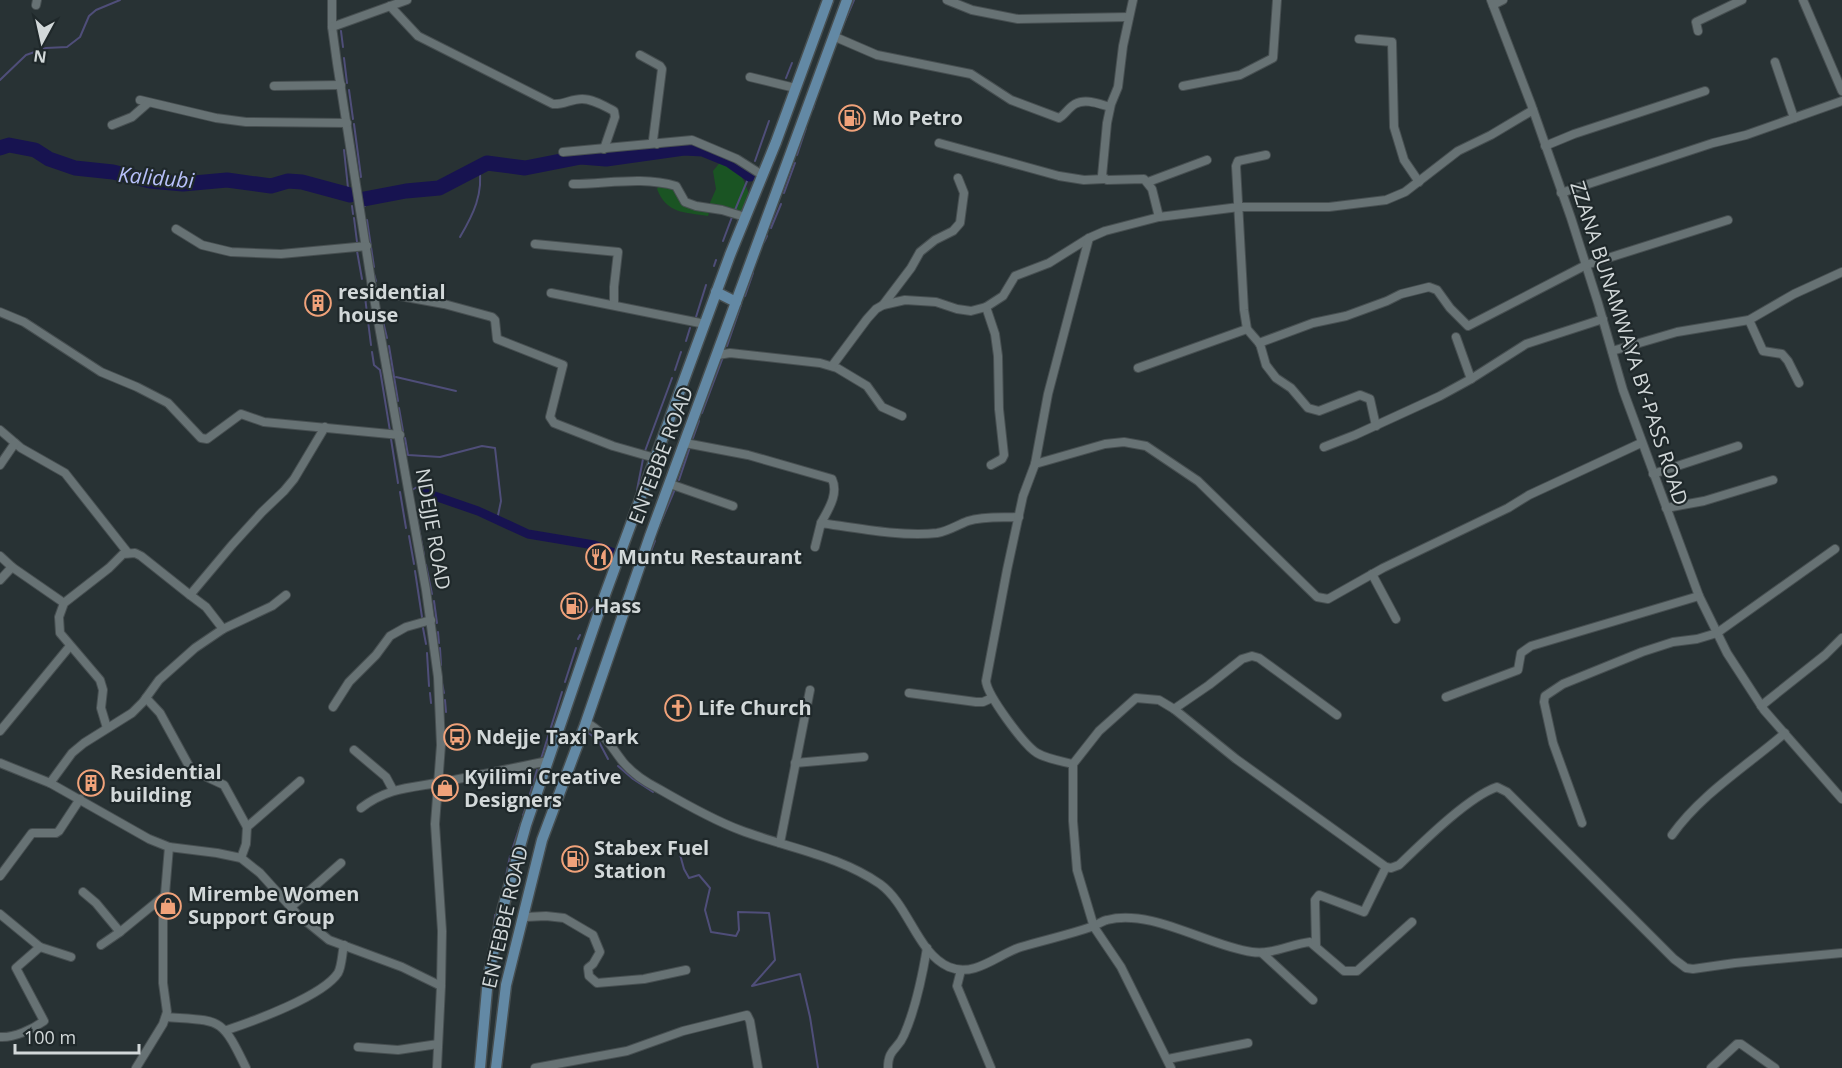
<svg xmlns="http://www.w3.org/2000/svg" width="1842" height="1068" viewBox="0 0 1842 1068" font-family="'Open Sans',sans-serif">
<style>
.green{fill:#1a5423}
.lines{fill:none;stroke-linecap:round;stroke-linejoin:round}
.stream{stroke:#4f4e79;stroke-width:2}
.canal{stroke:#171350;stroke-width:9}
.river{stroke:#171350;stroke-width:15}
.minor-casing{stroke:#474f51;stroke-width:10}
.major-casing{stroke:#474f51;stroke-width:13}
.minor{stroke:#677274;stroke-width:8}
.major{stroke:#6389a5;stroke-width:10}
.labels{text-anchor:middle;stroke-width:4.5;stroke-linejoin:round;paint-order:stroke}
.poi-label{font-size:20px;font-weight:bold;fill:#d2d8d9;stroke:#1f282a;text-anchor:start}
.street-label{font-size:20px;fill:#d2d8d9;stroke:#1f282a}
.water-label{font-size:21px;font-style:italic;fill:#b8c1fb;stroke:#1f282a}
</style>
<rect width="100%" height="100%" fill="#283234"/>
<g class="green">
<path d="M722,160C740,164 743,180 750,196L740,218L709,205L716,189L713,171Z"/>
<path d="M660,184L675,189L683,203L709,213L708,216C684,212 667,214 657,189Z"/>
</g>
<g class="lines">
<g class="stream">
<polyline points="841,30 854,0"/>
<polyline points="341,31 343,47"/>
<polyline points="344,58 347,83"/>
<polyline points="786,78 792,63"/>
<polyline points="0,80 26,55 46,48 67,47 80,37 89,16 96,10 120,0"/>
<polyline points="349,90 353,119"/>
<polyline points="813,109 815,102"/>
<polyline points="354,124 361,177"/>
<polyline points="344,150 348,188"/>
<polyline points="797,155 806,128"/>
<polyline points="755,161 769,121"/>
<polyline points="784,193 795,163"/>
<polyline points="364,199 365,206"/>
<polyline points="352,206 353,214"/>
<polyline points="735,210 750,174"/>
<polyline points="354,218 357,242"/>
<polyline points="367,220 374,267"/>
<polyline points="771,228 781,204"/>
<path d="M460,237C473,215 484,193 479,167"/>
<polyline points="723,241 732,217"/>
<polyline points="764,242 767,236"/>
<polyline points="357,251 362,279"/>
<polyline points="714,266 716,260"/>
<polyline points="374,274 376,281"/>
<polyline points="364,289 371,345"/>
<polyline points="745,296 753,273"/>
<polyline points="380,309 387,338"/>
<polyline points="696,317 706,285"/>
<polyline points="686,341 690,328"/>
<polyline points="389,346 398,401"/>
<polyline points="727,346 741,305"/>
<polyline points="372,352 374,365 380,370 390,431"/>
<polyline points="675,370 681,352"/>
<polyline points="396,377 456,391"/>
<polyline points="399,408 403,431"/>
<polyline points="702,413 723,357"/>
<polyline points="405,438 408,455 440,457 482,446 495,448 501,501 497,520"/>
<polyline points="693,438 699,421"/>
<polyline points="391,439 398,483"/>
<polyline points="645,451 672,378"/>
<polyline points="679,480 690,447"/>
<polyline points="412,490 417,487 426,493"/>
<polyline points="637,490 643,459"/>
<polyline points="400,492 406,528"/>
<polyline points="417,519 424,555"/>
<polyline points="658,529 675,489"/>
<polyline points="409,536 414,564"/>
<polyline points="646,564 655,541"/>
<polyline points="426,565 432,594"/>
<polyline points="415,571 422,617"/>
<polyline points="434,601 437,623"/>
<polyline points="589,612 595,606"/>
<polyline points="423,628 426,644"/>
<polyline points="438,632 439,643"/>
<polyline points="578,639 580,635"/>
<polyline points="440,648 441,665"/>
<polyline points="427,653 429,686"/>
<polyline points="565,682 576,648"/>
<polyline points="442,683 444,693"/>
<polyline points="430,693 431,703"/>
<polyline points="445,700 446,712"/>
<polyline points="587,732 598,740 608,759"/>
<polyline points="541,759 562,692"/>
<polyline points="618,766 633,779 653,792"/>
<polyline points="530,794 537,770"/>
<polyline points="523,815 528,802"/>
<polyline points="512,850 521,823"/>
<polyline points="679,851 684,869 689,878 699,875 710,888 705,910 711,932 736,936 739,930 738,912 769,913 775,960 752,986 800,974 810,1017 818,1068"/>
<polyline points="505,881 510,856"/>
<polyline points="494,927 495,915"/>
</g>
<polyline class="canal" points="426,493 478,511 528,534 594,545 616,554"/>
<g class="river">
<polyline points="0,148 9,145 35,150 49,159 75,168 113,172 150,181 183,184 227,180 271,186 288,181 302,182 350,195"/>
<polyline points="364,199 406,191 439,188 487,163 525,168 581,157 606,159 684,148 703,149 730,160 750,174"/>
</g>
<g class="minor-casing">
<g id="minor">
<polyline points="332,0 332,27 337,63 372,287 426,590 438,677 441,745 435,824 442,931 441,986 437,1068"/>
<polyline points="947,0 972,10 1018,19 1129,17"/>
<polyline points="1133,0 1123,46 1118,87 1111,104 1107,123 1102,176 1107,180 1144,179 1152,189 1159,217"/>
<polyline points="1491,0 1531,104 1571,218 1598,303 1623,390 1699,596 1727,653 1764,710 1842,799"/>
<polyline points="1803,0 1842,91"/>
<polyline points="36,5 37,0"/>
<polyline points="1493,5 1503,0"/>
<path d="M390,6L418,36L553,104C563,105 571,99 582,99C593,99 604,106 614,111L615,117L604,149"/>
<polyline points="332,27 407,0"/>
<polyline points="1698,31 1696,22 1742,0"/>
<path d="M833,36L877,55L971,74L1011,100L1059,118C1065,115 1068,108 1075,104C1086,98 1099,104 1110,107"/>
<polyline points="1359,39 1392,42 1394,127 1404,160 1419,182"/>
<polyline points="640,55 660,66 662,69 653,140 657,144"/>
<polyline points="1775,62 1794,118"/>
<polyline points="750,77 795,88"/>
<polyline points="274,86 341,85"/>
<polyline points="1183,86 1240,75 1273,58 1277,0"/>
<polyline points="140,100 216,118 246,122 347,123"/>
<polyline points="112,125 132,117 148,103"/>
<polyline points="939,143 1059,176 1084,180 1104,179"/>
<polyline points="1545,146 1574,134 1705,91"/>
<polyline points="563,152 692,140 737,159 762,175"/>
<polyline points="1266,155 1238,161 1236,166 1244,310 1247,329 1260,344 1266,365 1276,378 1291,388 1308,408 1319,411 1360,395 1370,399 1376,426"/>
<polyline points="1148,182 1207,160"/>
<path d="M573,184C607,184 642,176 676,186L685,202L696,206L722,210L745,217"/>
<polyline points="1561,193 1713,143 1746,135 1842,101"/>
<polyline points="176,229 202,245 231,252 281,254 367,246"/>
<polyline points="535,244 618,252 614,287 614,305"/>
<polyline points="373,291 444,304 492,317 495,320 497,339 563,365 550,417 554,423 613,446 655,458"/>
<polyline points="551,293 705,324"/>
<polyline points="883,305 911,268 920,252 935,240 953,231 960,223 964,193 958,178"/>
<polyline points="986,307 995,334 998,356 999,409 1004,455 1002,459 991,465"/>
<polyline points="0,312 24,322 101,372 137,387 168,403 201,438 207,439 241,414 264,422 400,435"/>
<polyline points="1749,320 1763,351 1782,354 1788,361 1799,383"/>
<polyline points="1456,337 1471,379"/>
<polyline points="1259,343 1313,323 1346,316 1387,301 1401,294 1429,287 1437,290 1450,308 1468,326 1586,265 1728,220"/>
<polyline points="1612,351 1677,332 1749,320 1794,294 1842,272"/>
<polyline points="718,355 730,353 820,363 837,368 867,386 882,407 902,416"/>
<polyline points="832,366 867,319 876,309 883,305 905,300 936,302 957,309 971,311 986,307 1003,296 1015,276 1049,263 1089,238 1105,231 1159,217 1239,207 1329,207 1386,200 1405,192 1458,151 1491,135 1533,110"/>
<polyline points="1138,368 1247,329"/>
<polyline points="0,430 21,448 65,473 128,553"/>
<path d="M685,443L748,455L832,479C839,494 828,510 821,523"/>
<polyline points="1324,447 1355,435 1440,396 1471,379 1526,344 1603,319"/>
<polyline points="1035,464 1105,444 1124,442 1146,446 1198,481 1317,597 1328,599 1383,568 1508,508 1529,495 1641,443"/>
<polyline points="0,465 15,443"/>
<polyline points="1653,474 1738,446"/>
<polyline points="670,484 733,506"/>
<polyline points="1666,508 1704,501 1773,480"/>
<path d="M815,547L821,523C856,528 902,537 937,533C949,531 957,525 968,521C984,516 1003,518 1019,517"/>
<polyline points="0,556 12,567"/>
<polyline points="1372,574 1396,619"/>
<polyline points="0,580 12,567 64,603"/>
<polyline points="190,595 206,607 223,629"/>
<polyline points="909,693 976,702 983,702 992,698"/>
<polyline points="1446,697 1518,670 1521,653 1531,646 1699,596"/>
<polyline points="146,698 160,713 189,766 196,772 224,785 247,827 246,844 241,858"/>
<polyline points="1761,706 1825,655 1842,638"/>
<polyline points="333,707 349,682 376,655 390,636 406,627 431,620"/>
<polyline points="1174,709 1209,685 1242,659 1252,656 1259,658 1337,715"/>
<path d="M585,725L587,723C604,732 611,747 623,762C633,774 645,782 659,789C685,804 713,820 740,830C787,848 838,855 880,884C909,905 917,953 949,967C975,978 998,954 1021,947C1044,940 1068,935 1091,927C1097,925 1102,921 1107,920C1151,908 1208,946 1252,952C1272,955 1291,944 1310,942L1344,971H1357L1412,922"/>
<polyline points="107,728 101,708 103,690 100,680 60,633 59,617 64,603 109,568 123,554 135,553 141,556 190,595 232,545 262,512 284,491 294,479 325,427"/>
<polyline points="0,731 70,646"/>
<polyline points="354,750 386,777 393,790"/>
<polyline points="0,763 50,783 149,839 169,847 217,853 241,858 260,873 297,914 329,940 402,967 441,986"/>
<polyline points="795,763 864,757"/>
<path d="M1073,764C1061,761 1047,759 1037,753C1024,745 987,695 986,681L1007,570L1023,496L1035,464L1048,394L1089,238"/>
<polyline points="50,783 72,753 84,743 132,713 143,702 159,680 195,648 223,629 272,606 286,595"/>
<path d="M361,808C390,786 414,788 448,781C482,774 515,768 548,761"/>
<polyline points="1582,823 1553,743 1544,702 1545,696 1563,684 1642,652 1673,642 1697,639 1717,633 1835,549"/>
<polyline points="247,827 300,781"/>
<path d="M1672,835C1701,794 1748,765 1785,733"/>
<polyline points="780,843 810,690"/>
<polyline points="0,876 32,833 56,833 59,831 80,799"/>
<polyline points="83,892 96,903 120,932 164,896"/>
<polyline points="291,907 341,863"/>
<polyline points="0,914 40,947 71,957"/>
<polyline points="521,921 526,917 546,916 564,918 593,935 600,952 593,964 588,968 589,976 597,983 644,979 686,970"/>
<polyline points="101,945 120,932"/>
<polyline points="1316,945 1315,900 1319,895 1364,912 1386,867"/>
<polyline points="1262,953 1313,1000"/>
<polyline points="961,970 957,986 991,1068"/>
<path d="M166,1017C221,1021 221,1016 246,1068"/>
<path d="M227,1030C254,1021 323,996 338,973C342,966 342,953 344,945"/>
<path d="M0,1037C14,1038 33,1029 44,1021L16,968L40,947"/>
<polyline points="358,1047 398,1050 438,1044"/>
<polyline points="1168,1059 1248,1043"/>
<polyline points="136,1068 163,1024 167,1012 163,983 163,918 169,847"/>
<polyline points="535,1068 627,1051 683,1031 747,1015 750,1021 758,1068"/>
<path d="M888,1068C888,1048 898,1050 904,1035C916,1008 922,978 927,948"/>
<path d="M1171,1068L1121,967L1094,927L1077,870L1073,821V764L1099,731L1136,698L1159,700L1174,709L1236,759L1386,867L1391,868L1399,865C1422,843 1468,797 1497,787L1507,792L1674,959L1686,968L1693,969L1735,963L1842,953"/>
<polyline points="1711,1068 1737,1044 1741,1044 1775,1068"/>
</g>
</g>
<g class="major-casing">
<g id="major">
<polyline points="716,292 736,302"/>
<polyline points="480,1068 488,978 503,908 526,825 603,600 730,255 776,142 828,0"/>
<polyline points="496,1068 506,985 542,840 585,725 650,536 847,0"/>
</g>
</g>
<use href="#minor" class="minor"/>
<use href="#major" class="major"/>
</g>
<defs>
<g id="fuel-ring" transform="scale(1.35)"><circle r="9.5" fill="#1f282a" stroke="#f0a27a" stroke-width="1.5"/><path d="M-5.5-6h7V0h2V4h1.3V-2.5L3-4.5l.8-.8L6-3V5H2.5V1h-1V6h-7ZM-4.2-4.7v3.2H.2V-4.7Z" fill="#f0a27a"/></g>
<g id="building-ring" transform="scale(1.35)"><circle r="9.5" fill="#1f282a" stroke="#f0a27a" stroke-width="1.5"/><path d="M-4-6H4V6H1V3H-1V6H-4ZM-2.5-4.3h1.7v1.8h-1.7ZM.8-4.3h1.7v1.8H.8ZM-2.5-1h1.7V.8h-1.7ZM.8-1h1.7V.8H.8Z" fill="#f0a27a"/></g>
<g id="restaurant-ring" transform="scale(1.35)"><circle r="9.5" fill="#1f282a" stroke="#f0a27a" stroke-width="1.5"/><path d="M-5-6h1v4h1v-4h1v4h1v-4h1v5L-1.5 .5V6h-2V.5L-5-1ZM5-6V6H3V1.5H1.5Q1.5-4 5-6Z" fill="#f0a27a"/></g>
<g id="church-ring" transform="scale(1.35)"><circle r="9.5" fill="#1f282a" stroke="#f0a27a" stroke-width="1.5"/><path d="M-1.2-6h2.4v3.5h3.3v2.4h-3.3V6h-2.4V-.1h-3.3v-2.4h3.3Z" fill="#f0a27a"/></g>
<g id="bus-ring" transform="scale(1.35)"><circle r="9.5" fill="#1f282a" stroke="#f0a27a" stroke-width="1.5"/><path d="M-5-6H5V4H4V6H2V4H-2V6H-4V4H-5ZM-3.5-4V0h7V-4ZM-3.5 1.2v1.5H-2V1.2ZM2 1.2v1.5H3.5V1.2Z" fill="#f0a27a"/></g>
<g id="shop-ring" transform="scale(1.35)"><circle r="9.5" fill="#1f282a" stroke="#f0a27a" stroke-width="1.5"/><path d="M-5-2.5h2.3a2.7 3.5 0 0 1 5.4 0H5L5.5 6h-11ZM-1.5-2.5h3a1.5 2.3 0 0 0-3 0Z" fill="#f0a27a"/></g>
</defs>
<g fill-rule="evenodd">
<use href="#fuel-ring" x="852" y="118"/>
<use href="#building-ring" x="318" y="303"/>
<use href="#restaurant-ring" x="599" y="557"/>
<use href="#fuel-ring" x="574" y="606"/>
<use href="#church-ring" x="678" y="708"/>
<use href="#bus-ring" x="457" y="737"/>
<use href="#building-ring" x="91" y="783"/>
<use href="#shop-ring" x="445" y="788"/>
<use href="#fuel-ring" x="575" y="859"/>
<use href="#shop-ring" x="168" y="906"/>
</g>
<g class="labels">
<g class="poi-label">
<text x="872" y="125">Mo Petro</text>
<text x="338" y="299">residential<tspan x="338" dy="23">house</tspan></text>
<text x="618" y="564">Muntu Restaurant</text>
<text x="594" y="613">Hass</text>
<text x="698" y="715">Life Church</text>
<text x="476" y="744">Ndejje Taxi Park</text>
<text x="110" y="779">Residential<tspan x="110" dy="23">building</tspan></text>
<text x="464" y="784">Kyilimi Creative<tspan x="464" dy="23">Designers</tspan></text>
<text x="594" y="855">Stabex Fuel<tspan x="594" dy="23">Station</tspan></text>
<text x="188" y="901">Mirembe Women<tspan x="188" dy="23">Support Group</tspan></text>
</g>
<g class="street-label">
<text transform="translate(1629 343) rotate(72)" y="7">ZZANA BUNAMWAYA BY-PASS ROAD</text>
<text transform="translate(661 455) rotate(-69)" y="7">ENTEBBE ROAD</text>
<text transform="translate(433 529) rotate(80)" y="7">NDEJJE ROAD</text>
<text transform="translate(505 917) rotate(-77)" y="7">ENTEBBE ROAD</text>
</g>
<g class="water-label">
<text transform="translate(156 178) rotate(5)" y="7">Kalidubi</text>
</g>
</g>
<g transform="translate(42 42) rotate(188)" stroke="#1f282a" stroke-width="4.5" paint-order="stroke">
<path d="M0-4.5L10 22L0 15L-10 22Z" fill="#d2d8d9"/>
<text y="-9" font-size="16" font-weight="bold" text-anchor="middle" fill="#d2d8d9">N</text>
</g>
<path d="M15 1044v9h124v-9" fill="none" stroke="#d2d8d9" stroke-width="3"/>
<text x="24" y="1044" font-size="18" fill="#d2d8d9" stroke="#1f282a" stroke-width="4.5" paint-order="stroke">100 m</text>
</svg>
